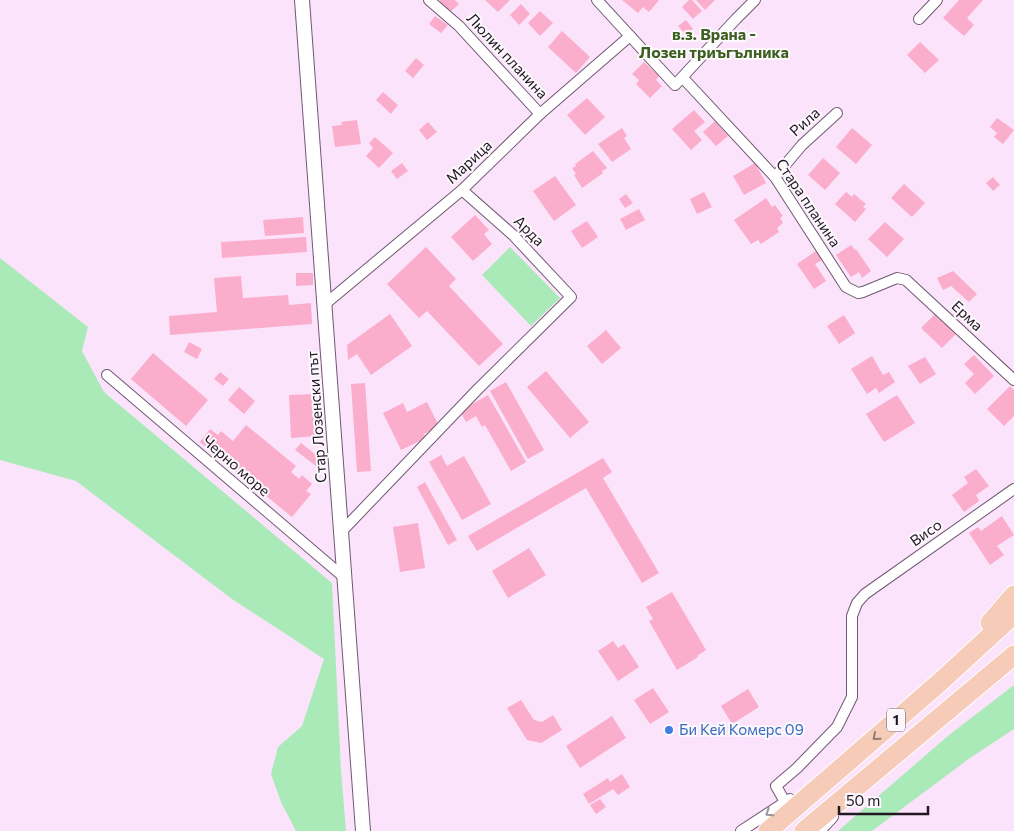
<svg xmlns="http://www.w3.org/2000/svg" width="1014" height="831" viewBox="0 0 1014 831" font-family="Commissioner,sans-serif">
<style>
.green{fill:#aaeab8}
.building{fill:#fbadcc}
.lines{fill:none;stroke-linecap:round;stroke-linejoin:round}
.street-casing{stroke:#6e596f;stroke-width:12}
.secondary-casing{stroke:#6e596f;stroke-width:16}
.highway-casing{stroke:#fff;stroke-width:21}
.street{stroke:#fff;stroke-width:10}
.secondary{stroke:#fff;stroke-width:14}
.highway{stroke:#f6cbb8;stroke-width:19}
.oneway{stroke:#967a74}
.oneway2{stroke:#9b979b}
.shop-dot{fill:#3f7fe0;stroke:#fdf8fd;stroke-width:2}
.labels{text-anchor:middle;stroke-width:4;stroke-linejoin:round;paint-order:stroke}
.shield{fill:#fdf8fd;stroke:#635b63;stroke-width:1}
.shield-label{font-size:14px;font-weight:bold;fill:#211821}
.street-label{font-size:15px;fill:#211821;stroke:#fdf8fd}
.shop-label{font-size:15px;fill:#366cbe;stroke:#fdf8fd;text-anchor:start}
.neighbourhood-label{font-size:16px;font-weight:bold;fill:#3c5f20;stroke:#fdf8fd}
</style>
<rect width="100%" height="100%" fill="#fce3fc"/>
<g class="green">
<polygon points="510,247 560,298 531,326 482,275"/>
<polygon points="0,258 88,327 82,351 104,392 332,583 341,770 346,831 296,831 281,802 271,774 278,747 302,726 324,659 232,599 76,481 0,460"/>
<polygon points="1014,685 1014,729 970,758 872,831 838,831 949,735"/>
</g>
<g class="building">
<polygon points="441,0 455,0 459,4 449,13 438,2"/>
<polygon points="485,0 510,0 498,12"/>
<polygon points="622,0 659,0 649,12 643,7 638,13"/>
<polygon points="689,0 692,0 702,11 693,19 682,7"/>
<polygon points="696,0 715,0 705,10"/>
<polygon points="959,0 983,0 967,18 974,25 964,36 943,18"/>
<polygon points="521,4 530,14 519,25 510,15"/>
<polygon points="540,11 553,23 540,36 528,23"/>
<polygon points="435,16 448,25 441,33 429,24"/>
<polygon points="686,20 693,29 686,35 678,26"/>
<polygon points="562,31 590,57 576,73 548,47"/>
<polygon points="920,42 939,60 925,73 907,55"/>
<polygon points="416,58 424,65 413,78 405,71"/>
<polygon points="644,62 659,76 656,80 662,86 650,98 636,84 639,80 632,74"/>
<polygon points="383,92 398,105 391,114 376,100"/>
<polygon points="587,98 605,117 585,135 567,115"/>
<polygon points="694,110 705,122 694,131 702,140 691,150 672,129"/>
<polygon points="997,118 1014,130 1003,144 994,137 997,133 990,127"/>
<polygon points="357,120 361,144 335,147 332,126 342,125 341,122"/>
<polygon points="715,121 728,136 716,146 703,132"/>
<polygon points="428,122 437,132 427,140 419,130"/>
<polygon points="622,128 627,136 624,138 631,149 612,162 598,144"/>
<polygon points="852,128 872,145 856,164 836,147"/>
<polygon points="375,137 393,153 379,168 366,156 373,148 369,143"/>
<polygon points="593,151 607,168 602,171 603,173 582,188 574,175 576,174 572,168 576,166 575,164"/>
<polygon points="823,158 840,173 825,190 808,175"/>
<polygon points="402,163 408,171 397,179 391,171"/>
<polygon points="755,163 766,183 744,195 733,176"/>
<polygon points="555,176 576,205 554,221 533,191"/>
<polygon points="993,177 1000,185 993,191 986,183"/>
<polygon points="904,184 925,203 912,217 891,198"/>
<polygon points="704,192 712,207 697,214 690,199"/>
<polygon points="846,192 852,197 854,194 866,204 863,207 866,209 855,222 835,204"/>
<polygon points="626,194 633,203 625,208 619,199"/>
<polygon points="766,198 772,207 775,205 783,216 780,218 783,223 777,228 779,232 761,244 758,240 751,244 734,220"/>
<polygon points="639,209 645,220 626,230 620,219"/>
<polygon points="475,215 489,230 484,234 492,244 473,261 451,237"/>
<polygon points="303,217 304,233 265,236 263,220"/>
<polygon points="587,221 598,237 582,248 571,231"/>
<polygon points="885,222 904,239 887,257 868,239"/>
<polygon points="306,237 307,252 222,258 221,242"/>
<polygon points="851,245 855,250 856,249 871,271 862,278 859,272 851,277 836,255"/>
<polygon points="426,247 456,279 449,286 503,344 479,366 427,311 419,318 387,284"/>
<polygon points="816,251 822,260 815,264 826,281 814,289 797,264"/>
<polygon points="953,271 977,294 969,302 951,286 943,290 937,278"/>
<polygon points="296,273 313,273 313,285 296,286"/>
<polygon points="241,276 243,298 288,295 289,305 311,303 312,324 170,335 169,316 217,312 214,278"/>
<polygon points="936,313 957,333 942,348 921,328"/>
<polygon points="390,314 412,346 371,375 357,354 348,360 347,345"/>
<polygon points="844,315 855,333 839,344 827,326"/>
<polygon points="606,330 621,348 602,364 587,346"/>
<polygon points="189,342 202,349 197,359 184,352"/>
<polygon points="153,353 208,400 186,426 131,379"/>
<polygon points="974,355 994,376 975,394 965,383 974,374 964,364"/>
<polygon points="872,356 883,375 889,372 895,382 879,393 876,388 867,394 851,369"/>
<polygon points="925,357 936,374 920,384 908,366"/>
<polygon points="546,371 589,422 570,438 527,387"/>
<polygon points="220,372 229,379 223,386 214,379"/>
<polygon points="506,382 544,450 528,459 490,391"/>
<polygon points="365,383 371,471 357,472 351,384"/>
<polygon points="1010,386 1014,390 1014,416 1004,426 987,409"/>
<polygon points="239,387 255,401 244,414 228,400"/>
<polygon points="316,394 318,436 291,438 289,395"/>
<polygon points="488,395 526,462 511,471 485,425 482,427 476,416 466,422 460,411"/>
<polygon points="897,395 915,423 884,442 866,414"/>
<polygon points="427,402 439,426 424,434 426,438 401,450 383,413 403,403 407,412"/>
<polygon points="246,425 296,466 291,472 299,479 302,475 312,484 306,491 311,494 292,517 200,442 210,429 218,435 221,431 233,441"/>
<polygon points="301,443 321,459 316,466 295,450"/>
<polygon points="441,455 447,466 464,456 491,504 462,520 429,462"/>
<polygon points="603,458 612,472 603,478 659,573 642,583 586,488 477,551 468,536"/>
<polygon points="976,469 989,486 976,495 979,501 964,512 952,495 968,483 964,477"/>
<polygon points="425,482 457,540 448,545 417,487"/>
<polygon points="1002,516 1014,535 997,546 1004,555 990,565 969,533 978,527 981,531"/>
<polygon points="418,523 425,568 400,572 393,527"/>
<polygon points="529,548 546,575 508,598 492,571"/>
<polygon points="672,592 706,650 697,656 698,657 677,670 649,621 653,619 646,607"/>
<polygon points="613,641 618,648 624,644 639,667 618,681 598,651"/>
<polygon points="653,688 669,712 650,724 634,700"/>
<polygon points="748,689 759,707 732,724 721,706"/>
<polygon points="521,700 534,720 542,722 553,715 562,730 541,743 527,740 507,708"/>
<polygon points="612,716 626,738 580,768 566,746"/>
<polygon points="622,774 630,787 618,795 613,789 589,804 583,794 608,778 610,782"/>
<polygon points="600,799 606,807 596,814 590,805"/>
</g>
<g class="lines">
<g class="street-casing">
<g id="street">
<polyline points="429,0 459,26 540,114"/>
<polyline points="597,0 675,85 736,19 755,0"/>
<polyline points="919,19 937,0"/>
<polyline points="683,78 775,177 846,287 858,293 863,292 897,278 906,280 1014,380"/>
<polyline points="775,177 802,145 837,113"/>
<polyline points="324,305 462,190 540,114 630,36"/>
<polyline points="107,375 346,579"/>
<polyline points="342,531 478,389 571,297 513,235 462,190"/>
<polyline points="785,802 776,786 797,768 837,727 852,697 852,616 857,603 865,594 1014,489"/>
<polyline points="741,831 790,799"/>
<polyline points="820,831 833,817"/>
</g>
</g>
<g class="secondary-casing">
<polyline id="secondary" points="302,0 363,831"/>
</g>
<g class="highway-casing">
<g id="highway">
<polyline points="990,623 1014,595"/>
<polyline points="768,831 939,683 1014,614"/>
<polyline points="804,831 1014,655"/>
</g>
</g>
<use href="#street" class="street"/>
<use href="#secondary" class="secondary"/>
<use href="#highway" class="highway"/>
</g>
<defs><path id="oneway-chevron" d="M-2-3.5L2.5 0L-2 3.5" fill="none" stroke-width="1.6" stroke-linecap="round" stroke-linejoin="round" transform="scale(1.25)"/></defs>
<use class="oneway" href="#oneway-chevron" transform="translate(876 737) rotate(139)"/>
<use class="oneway2" href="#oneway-chevron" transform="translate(769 813) rotate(147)"/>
<circle class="shop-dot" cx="669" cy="730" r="5"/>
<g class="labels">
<rect class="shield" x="887" y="708.5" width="18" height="23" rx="4"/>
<g class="shield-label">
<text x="896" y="725">1</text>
</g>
<g class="street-label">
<text transform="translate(507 56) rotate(47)" y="5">Люлин планина</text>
<text transform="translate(805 122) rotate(-42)" y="5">Рила</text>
<text transform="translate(469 162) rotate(-43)" y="5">Марица</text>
<text transform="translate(808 203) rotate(56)" y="5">Стара планина</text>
<text transform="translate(529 231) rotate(45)" y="5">Арда</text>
<text transform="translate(967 316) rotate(43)" y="5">Ерма</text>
<text transform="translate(317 417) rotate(-94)" y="5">Стар Лозенски път</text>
<text transform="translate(236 466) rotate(41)" y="5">Черно море</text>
<text transform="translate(926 533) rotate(-35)" y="5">Висо</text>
</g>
<g class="shop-label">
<text x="679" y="735">Би Кей Комерс 09</text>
</g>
<g class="neighbourhood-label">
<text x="714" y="40">в.з. Врана -<tspan x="714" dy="18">Лозен триъгълника</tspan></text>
</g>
</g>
<path d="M839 806v8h89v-8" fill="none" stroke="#211821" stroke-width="2.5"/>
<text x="846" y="806" font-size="15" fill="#211821" stroke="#fdf8fd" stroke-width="4" paint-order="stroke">50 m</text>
</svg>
